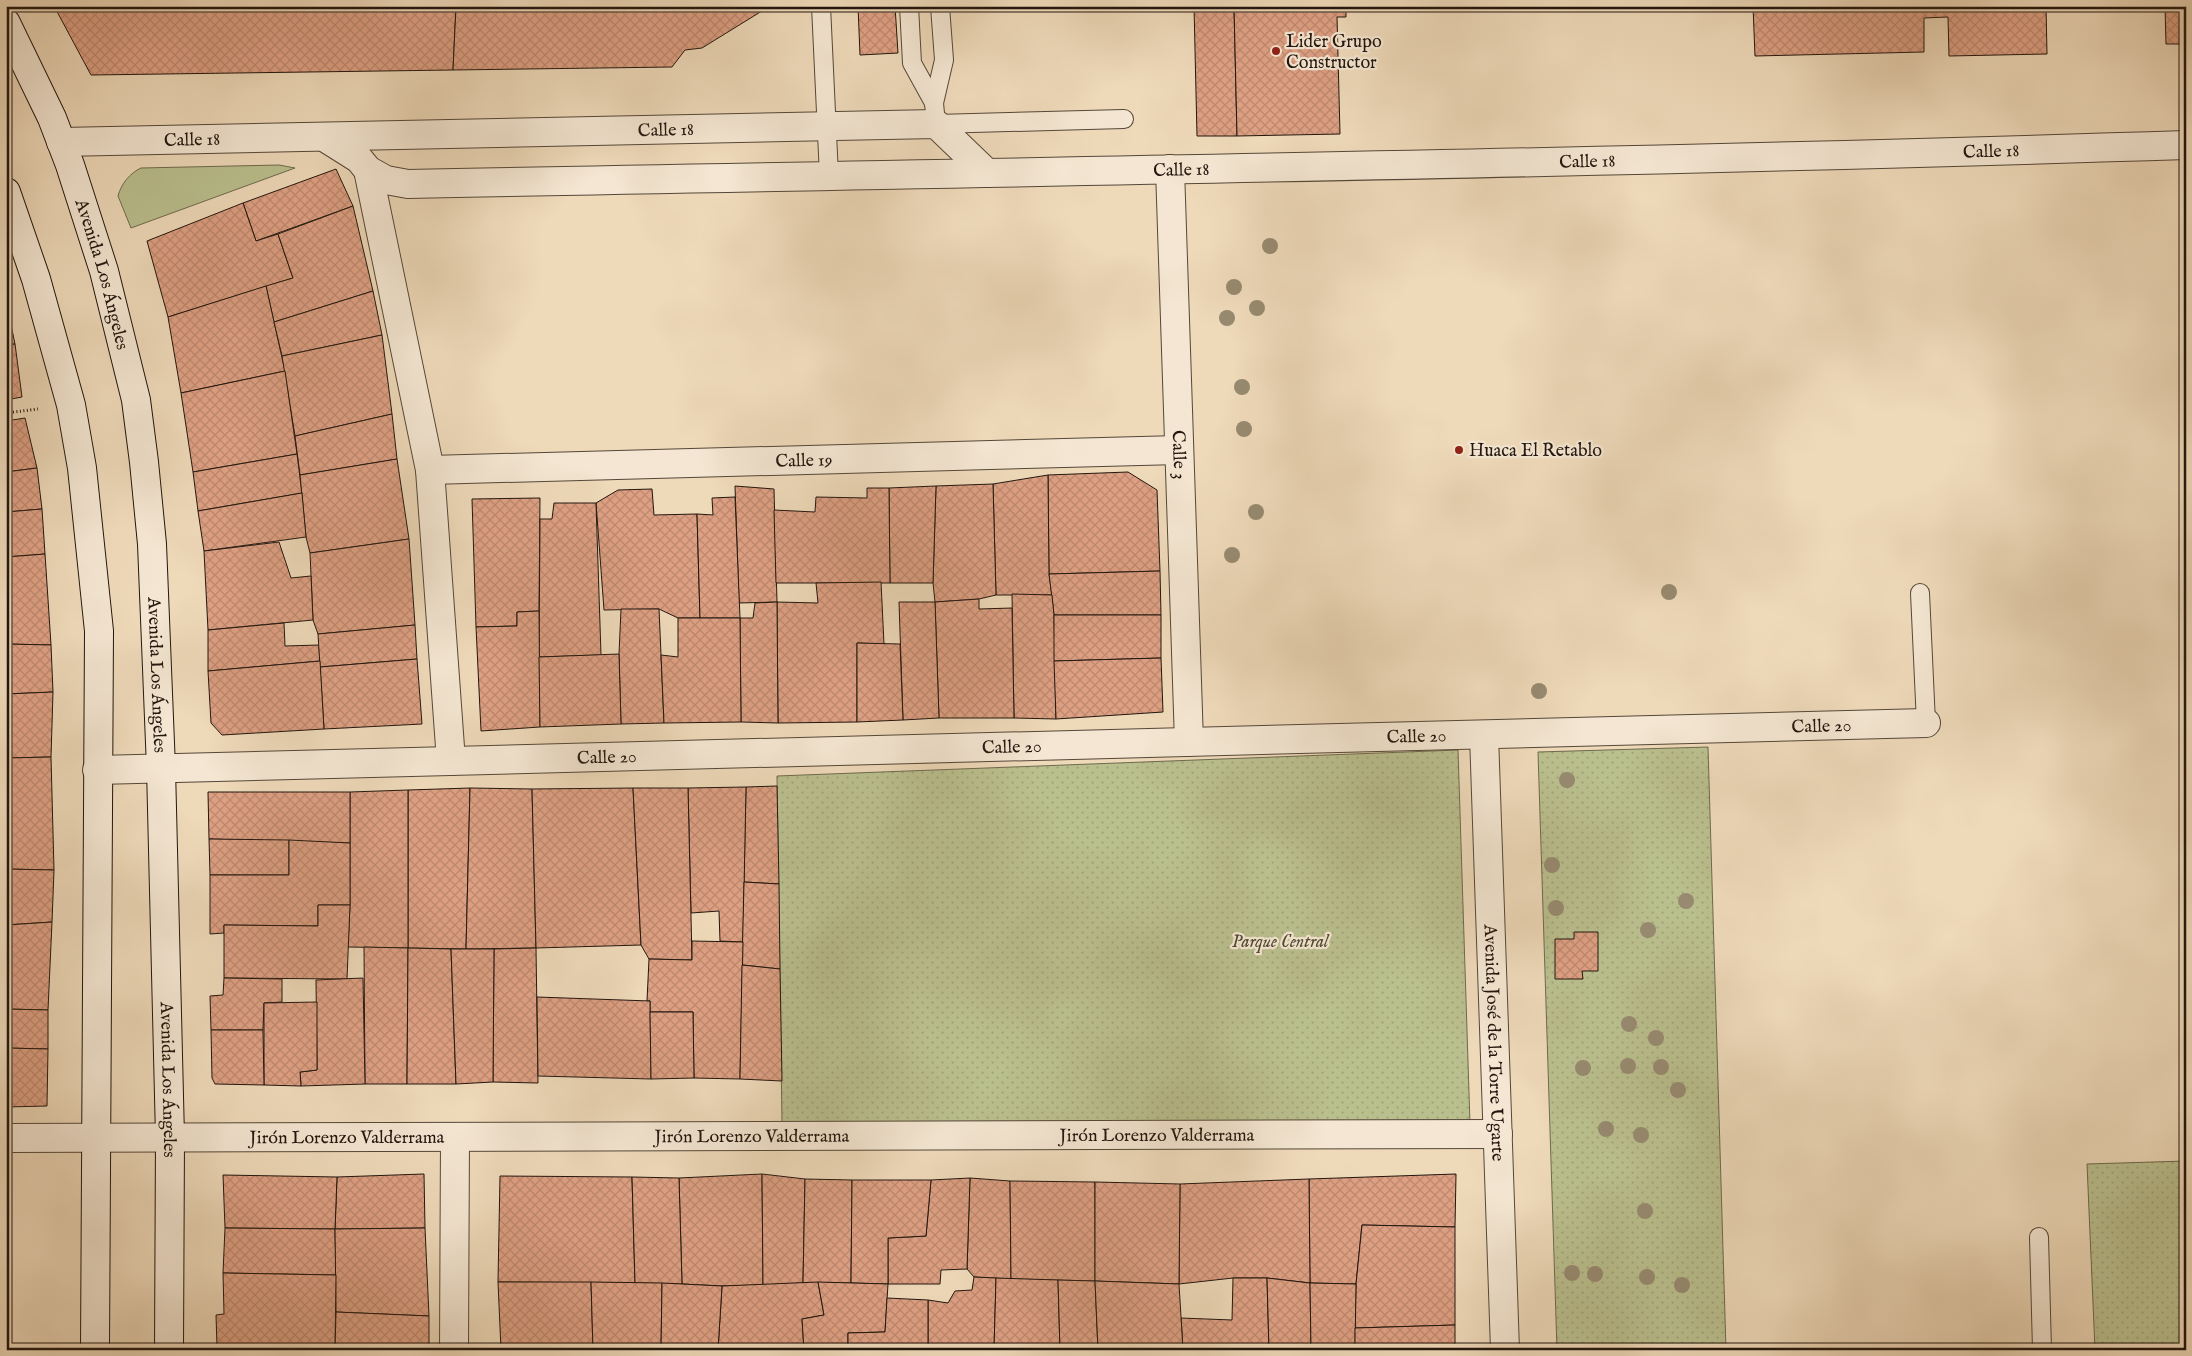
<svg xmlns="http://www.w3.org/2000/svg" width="2192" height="1356" viewBox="0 0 2192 1356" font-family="'IM FELL English',serif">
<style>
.grass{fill:#babf8e;stroke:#6e6a4e}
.park{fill:url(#park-dots);stroke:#6e6a4e}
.building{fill:url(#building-cross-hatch);stroke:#22160e}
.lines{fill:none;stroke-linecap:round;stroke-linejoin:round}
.service-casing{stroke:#554739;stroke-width:20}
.minor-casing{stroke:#554739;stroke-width:30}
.tertiary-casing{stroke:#554739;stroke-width:30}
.secondary-casing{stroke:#22160e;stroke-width:30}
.path{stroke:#22160e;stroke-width:3;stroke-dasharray:1 2.5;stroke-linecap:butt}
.service{stroke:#f4e6d2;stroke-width:18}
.minor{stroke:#f4e6d2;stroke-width:28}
.tertiary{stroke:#f4e6d2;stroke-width:28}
.secondary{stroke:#f4e6d2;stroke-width:28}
.tree{fill:#978a70}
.poi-dot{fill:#8f2418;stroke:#f4e6d2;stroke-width:2}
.labels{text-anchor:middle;stroke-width:4.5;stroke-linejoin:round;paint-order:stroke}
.poi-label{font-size:18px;fill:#22160e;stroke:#f4e6d2;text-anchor:start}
.street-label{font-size:18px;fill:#22160e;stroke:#f4e6d2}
.park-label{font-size:18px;font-style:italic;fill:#504934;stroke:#f4e6d2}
</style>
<defs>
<pattern id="park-dots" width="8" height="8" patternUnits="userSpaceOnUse" patternTransform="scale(1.25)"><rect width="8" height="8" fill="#babf8e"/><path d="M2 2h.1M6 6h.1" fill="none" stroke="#a0a379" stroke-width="1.8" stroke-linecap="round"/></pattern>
<pattern id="building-cross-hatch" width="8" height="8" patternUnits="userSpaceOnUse" patternTransform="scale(1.25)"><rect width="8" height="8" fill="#dea083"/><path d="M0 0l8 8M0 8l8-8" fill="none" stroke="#be8970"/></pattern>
</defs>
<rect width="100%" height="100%" fill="#eed9b9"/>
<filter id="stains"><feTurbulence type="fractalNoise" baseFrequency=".004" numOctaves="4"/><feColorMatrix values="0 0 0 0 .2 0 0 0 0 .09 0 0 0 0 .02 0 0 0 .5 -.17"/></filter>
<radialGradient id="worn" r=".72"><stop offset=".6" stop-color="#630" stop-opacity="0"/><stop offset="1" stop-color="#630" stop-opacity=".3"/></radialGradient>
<path class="grass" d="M279,165L295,168L131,228L118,196C121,184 130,173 141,168Z"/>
<g class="park">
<polygon points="1708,747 1726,1350 1557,1350 1538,752"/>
<polygon points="1458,750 1470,1124 782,1123 777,776"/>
<polygon points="2186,1161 2186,1350 2095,1350 2087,1164"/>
</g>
<g class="building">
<polygon points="54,6 456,6 453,70 91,75"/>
<polygon points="456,6 770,6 702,48 685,50 672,67 453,70"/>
<polygon points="858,6 895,6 898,53 860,55"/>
<polygon points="1194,6 1234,6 1237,136 1197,136"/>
<polygon points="1234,6 1346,6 1346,17 1337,17 1340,134 1237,136"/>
<polygon points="1753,6 2046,6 2047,54 1949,56 1948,17 1924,18 1924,52 1755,56"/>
<polygon points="2165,6 2186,6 2186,44 2166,44"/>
<polygon points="336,169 353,206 256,241 243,203"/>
<polygon points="243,203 256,241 278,234 293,278 168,317 147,241"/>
<polygon points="353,206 373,291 274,322 266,286 293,278 278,234"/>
<polygon points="266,286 285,371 181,393 168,317"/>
<polygon points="373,291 382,335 282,356 274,322"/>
<polygon points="6,301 15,344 6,345"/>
<polygon points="382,335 392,414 295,436 282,356"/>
<polygon points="15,344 22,397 6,400 6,345"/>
<polygon points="285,371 297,454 193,472 181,393"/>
<polygon points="392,414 397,459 300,475 295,436"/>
<polygon points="25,418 37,468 6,472 6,421"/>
<polygon points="297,454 302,493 198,511 193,472"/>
<polygon points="397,459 409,539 310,553 306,537 300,475"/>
<polygon points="37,468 42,509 6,512 6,472"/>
<polygon points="1128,472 1157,490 1160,571 1049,574 1048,475"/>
<polygon points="1048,475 1049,574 1052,595 996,595 993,484"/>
<polygon points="993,484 996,595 979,599 935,602 933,583 936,486"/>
<polygon points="735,486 774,489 777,602 739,603"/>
<polygon points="936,486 933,583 890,583 889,488"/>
<polygon points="867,488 889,488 890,583 776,583 774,510 815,512 816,497 867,498"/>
<polygon points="652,489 654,515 697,514 700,618 678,618 659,609 604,610 596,503 618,490"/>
<polygon points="302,493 306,537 204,551 198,511"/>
<polygon points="735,497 740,618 700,618 697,514 713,515 712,498"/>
<polygon points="540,498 539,611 517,612 517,626 476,627 472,499"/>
<polygon points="554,503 596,503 601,655 539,657 540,519 552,519"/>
<polygon points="42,509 45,554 6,557 6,512"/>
<polygon points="409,539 415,625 318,634 313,620 310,553"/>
<polygon points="279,542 291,578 311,576 313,620 208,630 204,551"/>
<polygon points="45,554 51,645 6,644 6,557"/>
<polygon points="1160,571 1161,615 1054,615 1049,574"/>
<polygon points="881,582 884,644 857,643 857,722 778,723 777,602 818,603 816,583"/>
<polygon points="1012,594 1052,595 1054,615 1056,719 1014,718"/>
<polygon points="979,599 979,609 1012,608 1014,718 939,718 935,602"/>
<polygon points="777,602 778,723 741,722 740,618 753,618 755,603"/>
<polygon points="899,602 935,602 939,718 903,720"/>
<polygon points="621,609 659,609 664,723 621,724 619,654"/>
<polygon points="539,611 540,727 481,731 476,627 517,626 517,612"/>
<polygon points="1054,615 1161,615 1161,658 1054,661"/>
<polygon points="678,618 740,618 741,722 664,723 661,655 678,657"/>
<polygon points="284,623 285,646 319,645 320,661 208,671 208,630"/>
<polygon points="415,625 417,659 320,667 318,634"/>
<polygon points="857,643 900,644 903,720 857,722"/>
<polygon points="6,644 51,645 53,692 6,694"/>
<polygon points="619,654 621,724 540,727 539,657"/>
<polygon points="1161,658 1163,712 1056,719 1054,661"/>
<polygon points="417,659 422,724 324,729 320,667"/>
<polygon points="320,661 324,729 222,735 211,723 208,671"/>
<polygon points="53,692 51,757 6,758 6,694"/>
<polygon points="51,757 54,870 6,869 6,758"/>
<polygon points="777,786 779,884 744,882 746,787"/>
<polygon points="746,787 743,942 720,941 719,911 691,913 688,788"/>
<polygon points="470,788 466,949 408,948 408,790"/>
<polygon points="470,788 532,789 536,948 466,949"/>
<polygon points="633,788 641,945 536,948 532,789"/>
<polygon points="633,788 688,788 692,960 649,959 641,945"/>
<polygon points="408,790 408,948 348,947 350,905 350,792"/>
<polygon points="208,792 350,792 350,843 209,839"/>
<polygon points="209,839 289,840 289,875 210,875"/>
<polygon points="289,840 350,843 350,905 318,905 318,926 224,925 224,933 210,934 210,875 289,875"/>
<polygon points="6,869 54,870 52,922 6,925"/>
<polygon points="744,882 779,884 780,969 742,965"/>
<polygon points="318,905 350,905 347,979 224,978 224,925 318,926"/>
<polygon points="52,922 48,1010 6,1009 6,925"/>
<polygon points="1574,932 1598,932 1598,971 1582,971 1583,979 1555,979 1555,939 1574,939"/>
<polygon points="692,941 743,942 740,1079 694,1078 693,1012 650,1012 650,1001 647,1001 649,959 692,960"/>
<polygon points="364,947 408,948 407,1084 365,1084"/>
<polygon points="408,948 451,949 456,1084 407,1084"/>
<polygon points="536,948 538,1083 493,1082 494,949"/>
<polygon points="451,949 494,949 493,1082 456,1084"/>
<polygon points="742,965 780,969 782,1081 740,1079"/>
<polygon points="224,978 282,979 282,1002 264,1003 263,1030 211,1030 210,996 223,995"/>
<polygon points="363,978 365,1084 301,1086 300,1072 317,1070 316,980"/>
<polygon points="537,997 650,1001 651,1079 538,1076"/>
<polygon points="317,1002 317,1070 300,1072 301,1086 264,1085 264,1003"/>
<polygon points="6,1009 48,1010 48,1049 6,1048"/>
<polygon points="650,1012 693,1012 694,1078 651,1079"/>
<polygon points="211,1030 263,1030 264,1085 215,1084 212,1078"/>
<polygon points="6,1048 48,1049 47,1106 6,1107"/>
<polygon points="424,1174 425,1228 335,1229 337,1177"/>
<polygon points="762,1174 763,1285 722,1286 682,1284 679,1178"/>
<polygon points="762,1174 805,1179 803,1283 763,1285"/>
<polygon points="1456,1174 1455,1227 1362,1225 1356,1284 1310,1283 1309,1179"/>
<polygon points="223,1175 337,1177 335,1229 225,1228"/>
<polygon points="500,1176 632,1177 635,1283 498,1282"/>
<polygon points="632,1177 679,1178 682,1284 635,1283"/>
<polygon points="970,1178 1010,1181 1011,1279 974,1277 967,1269"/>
<polygon points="970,1178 967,1269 941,1270 940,1284 888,1284 888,1238 926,1236 931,1180"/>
<polygon points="805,1179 852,1180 851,1283 803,1283"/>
<polygon points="1309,1179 1310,1283 1267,1278 1233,1278 1179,1284 1180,1184"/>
<polygon points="852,1180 931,1180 926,1236 888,1238 888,1284 851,1283"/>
<polygon points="1010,1181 1095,1182 1095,1281 1011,1279"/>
<polygon points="1095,1182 1180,1184 1179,1284 1095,1281"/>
<polygon points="1362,1225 1455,1227 1455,1325 1355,1328 1356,1284"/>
<polygon points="225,1228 335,1229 336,1275 223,1273"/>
<polygon points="425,1228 429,1316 336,1312 335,1229"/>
<polygon points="223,1273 336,1275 335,1350 260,1350 217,1347 216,1315 224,1314"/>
<polygon points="974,1277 996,1278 994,1350 928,1350 928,1300 948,1303 955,1291 972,1290"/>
<polygon points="996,1278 1058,1280 1060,1350 994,1350"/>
<polygon points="1233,1278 1267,1278 1269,1350 1183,1350 1181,1318 1232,1320"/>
<polygon points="1267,1278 1310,1283 1311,1350 1269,1350"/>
<polygon points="1058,1280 1095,1281 1098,1350 1060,1350"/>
<polygon points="1095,1281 1179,1284 1183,1350 1098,1350"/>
<polygon points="498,1282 591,1282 593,1350 501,1350"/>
<polygon points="591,1282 662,1283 661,1350 593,1350"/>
<polygon points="818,1282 824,1315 802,1319 804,1350 718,1350 722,1286"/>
<polygon points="818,1282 888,1284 885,1332 848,1333 848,1350 804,1350 802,1319 824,1315"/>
<polygon points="662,1283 722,1286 718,1350 661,1350"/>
<polygon points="1310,1283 1356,1284 1355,1350 1311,1350"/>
<polygon points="887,1298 928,1300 928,1350 848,1350 848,1333 885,1332"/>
<polygon points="336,1312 429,1316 429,1350 335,1350"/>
<polygon points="1455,1325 1455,1350 1355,1350 1355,1328"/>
<polygon points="217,1347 260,1350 217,1350"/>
</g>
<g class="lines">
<g class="service-casing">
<g id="service">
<polyline points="821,6 829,176"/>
<polyline points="909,6 912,63 934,103"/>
<polyline points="940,6 944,60 934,103 936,124 1124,119"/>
<polyline points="1920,593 1926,723"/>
<polyline points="2039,1237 2042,1350"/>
</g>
</g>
<g class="minor-casing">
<g id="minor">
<path id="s1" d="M1170,169L1189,742"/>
<polyline points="368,170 430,470 451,761"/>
<path id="s2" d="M430,470L1179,450"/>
<path id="s3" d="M1484,735L1505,1350"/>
<path id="s4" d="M97,770L1926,723"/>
<path id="s5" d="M6,1138L1498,1134"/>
<polyline points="454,1350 455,1137"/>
</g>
</g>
<g class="tertiary-casing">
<g id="tertiary">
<path id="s6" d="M324,137L359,159L368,170L386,180L408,184C1000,172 1593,164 2186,145"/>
<path id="s7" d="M61,142L936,124L987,173"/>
</g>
</g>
<g class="secondary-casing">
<g id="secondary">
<path id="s8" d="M6,23L52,118L70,165L104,271L136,400L144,462L152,544L161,768L170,1137L169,1350"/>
<polyline points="6,192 36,279 71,405 82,468 99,631 95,1350"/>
</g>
</g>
<polyline class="path" points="6,413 38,409"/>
<use href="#service" class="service"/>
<use href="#minor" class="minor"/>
<use href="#tertiary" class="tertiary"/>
<use href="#secondary" class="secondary"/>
</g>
<g class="tree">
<circle cx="1270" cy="246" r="8"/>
<circle cx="1234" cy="287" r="8"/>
<circle cx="1257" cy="308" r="8"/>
<circle cx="1227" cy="318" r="8"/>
<circle cx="1242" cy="387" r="8"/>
<circle cx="1244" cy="429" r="8"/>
<circle cx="1256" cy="512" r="8"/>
<circle cx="1232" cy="555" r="8"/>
<circle cx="1669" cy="592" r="8"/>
<circle cx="1539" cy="691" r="8"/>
<circle cx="1567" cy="780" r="8"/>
<circle cx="1552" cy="865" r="8"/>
<circle cx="1686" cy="901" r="8"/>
<circle cx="1556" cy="908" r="8"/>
<circle cx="1648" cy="930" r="8"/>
<circle cx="1629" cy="1024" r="8"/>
<circle cx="1656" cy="1038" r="8"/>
<circle cx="1628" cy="1066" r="8"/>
<circle cx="1661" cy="1067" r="8"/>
<circle cx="1583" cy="1068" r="8"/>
<circle cx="1678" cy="1090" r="8"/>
<circle cx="1606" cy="1129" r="8"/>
<circle cx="1641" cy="1135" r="8"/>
<circle cx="1645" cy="1211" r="8"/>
<circle cx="1572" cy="1273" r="8"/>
<circle cx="1595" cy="1274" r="8"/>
<circle cx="1647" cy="1277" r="8"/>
<circle cx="1682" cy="1285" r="8"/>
</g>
<g class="poi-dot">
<circle cx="1276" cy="51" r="5"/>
<circle cx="1459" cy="450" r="5"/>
</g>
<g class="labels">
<g class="poi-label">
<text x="1286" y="47">Lider Grupo<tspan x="1286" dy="21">Constructor</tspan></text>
<text x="1469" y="456">Huaca El Retablo</text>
</g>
<g class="street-label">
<text dy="6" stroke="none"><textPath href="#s7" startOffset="605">Calle 18</textPath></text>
<text dy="6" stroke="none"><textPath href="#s7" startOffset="131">Calle 18</textPath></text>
<text dy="6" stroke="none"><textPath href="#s6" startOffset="1682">Calle 18</textPath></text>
<text dy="6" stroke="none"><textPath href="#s6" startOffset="1278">Calle 18</textPath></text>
<text dy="6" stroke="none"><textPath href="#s6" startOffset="872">Calle 18</textPath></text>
<text dy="6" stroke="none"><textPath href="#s8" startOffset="270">Avenida Los Ángeles</textPath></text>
<text dy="6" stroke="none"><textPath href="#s1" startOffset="286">Calle 3</textPath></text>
<text dy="6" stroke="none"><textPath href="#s2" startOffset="374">Calle 19</textPath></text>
<text dy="6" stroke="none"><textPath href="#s8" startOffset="676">Avenida Los Ángeles</textPath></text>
<text dy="6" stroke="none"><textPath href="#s4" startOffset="1725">Calle 20</textPath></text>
<text dy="6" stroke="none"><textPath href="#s4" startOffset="1320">Calle 20</textPath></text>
<text dy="6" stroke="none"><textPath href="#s4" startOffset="915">Calle 20</textPath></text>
<text dy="6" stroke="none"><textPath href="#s4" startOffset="510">Calle 20</textPath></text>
<text dy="6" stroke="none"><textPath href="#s3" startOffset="308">Avenida José de la Torre Ugarte</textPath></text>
<text dy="6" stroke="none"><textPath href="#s8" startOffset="1081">Avenida Los Ángeles</textPath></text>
<text dy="6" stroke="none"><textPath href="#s5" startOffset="1151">Jirón Lorenzo Valderrama</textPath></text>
<text dy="6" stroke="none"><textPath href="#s5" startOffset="746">Jirón Lorenzo Valderrama</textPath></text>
<text dy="6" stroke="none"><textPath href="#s5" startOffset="341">Jirón Lorenzo Valderrama</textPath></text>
</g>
<g class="park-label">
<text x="1280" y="947">Parque Central</text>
</g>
</g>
<rect width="2192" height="1356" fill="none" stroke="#eed9b9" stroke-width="25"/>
<rect x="8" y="8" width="2177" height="1341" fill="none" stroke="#22160e" stroke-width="2.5"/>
<rect x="12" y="12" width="2167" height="1331" fill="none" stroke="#22160e"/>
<rect width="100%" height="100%" filter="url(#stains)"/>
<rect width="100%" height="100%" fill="url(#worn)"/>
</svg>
